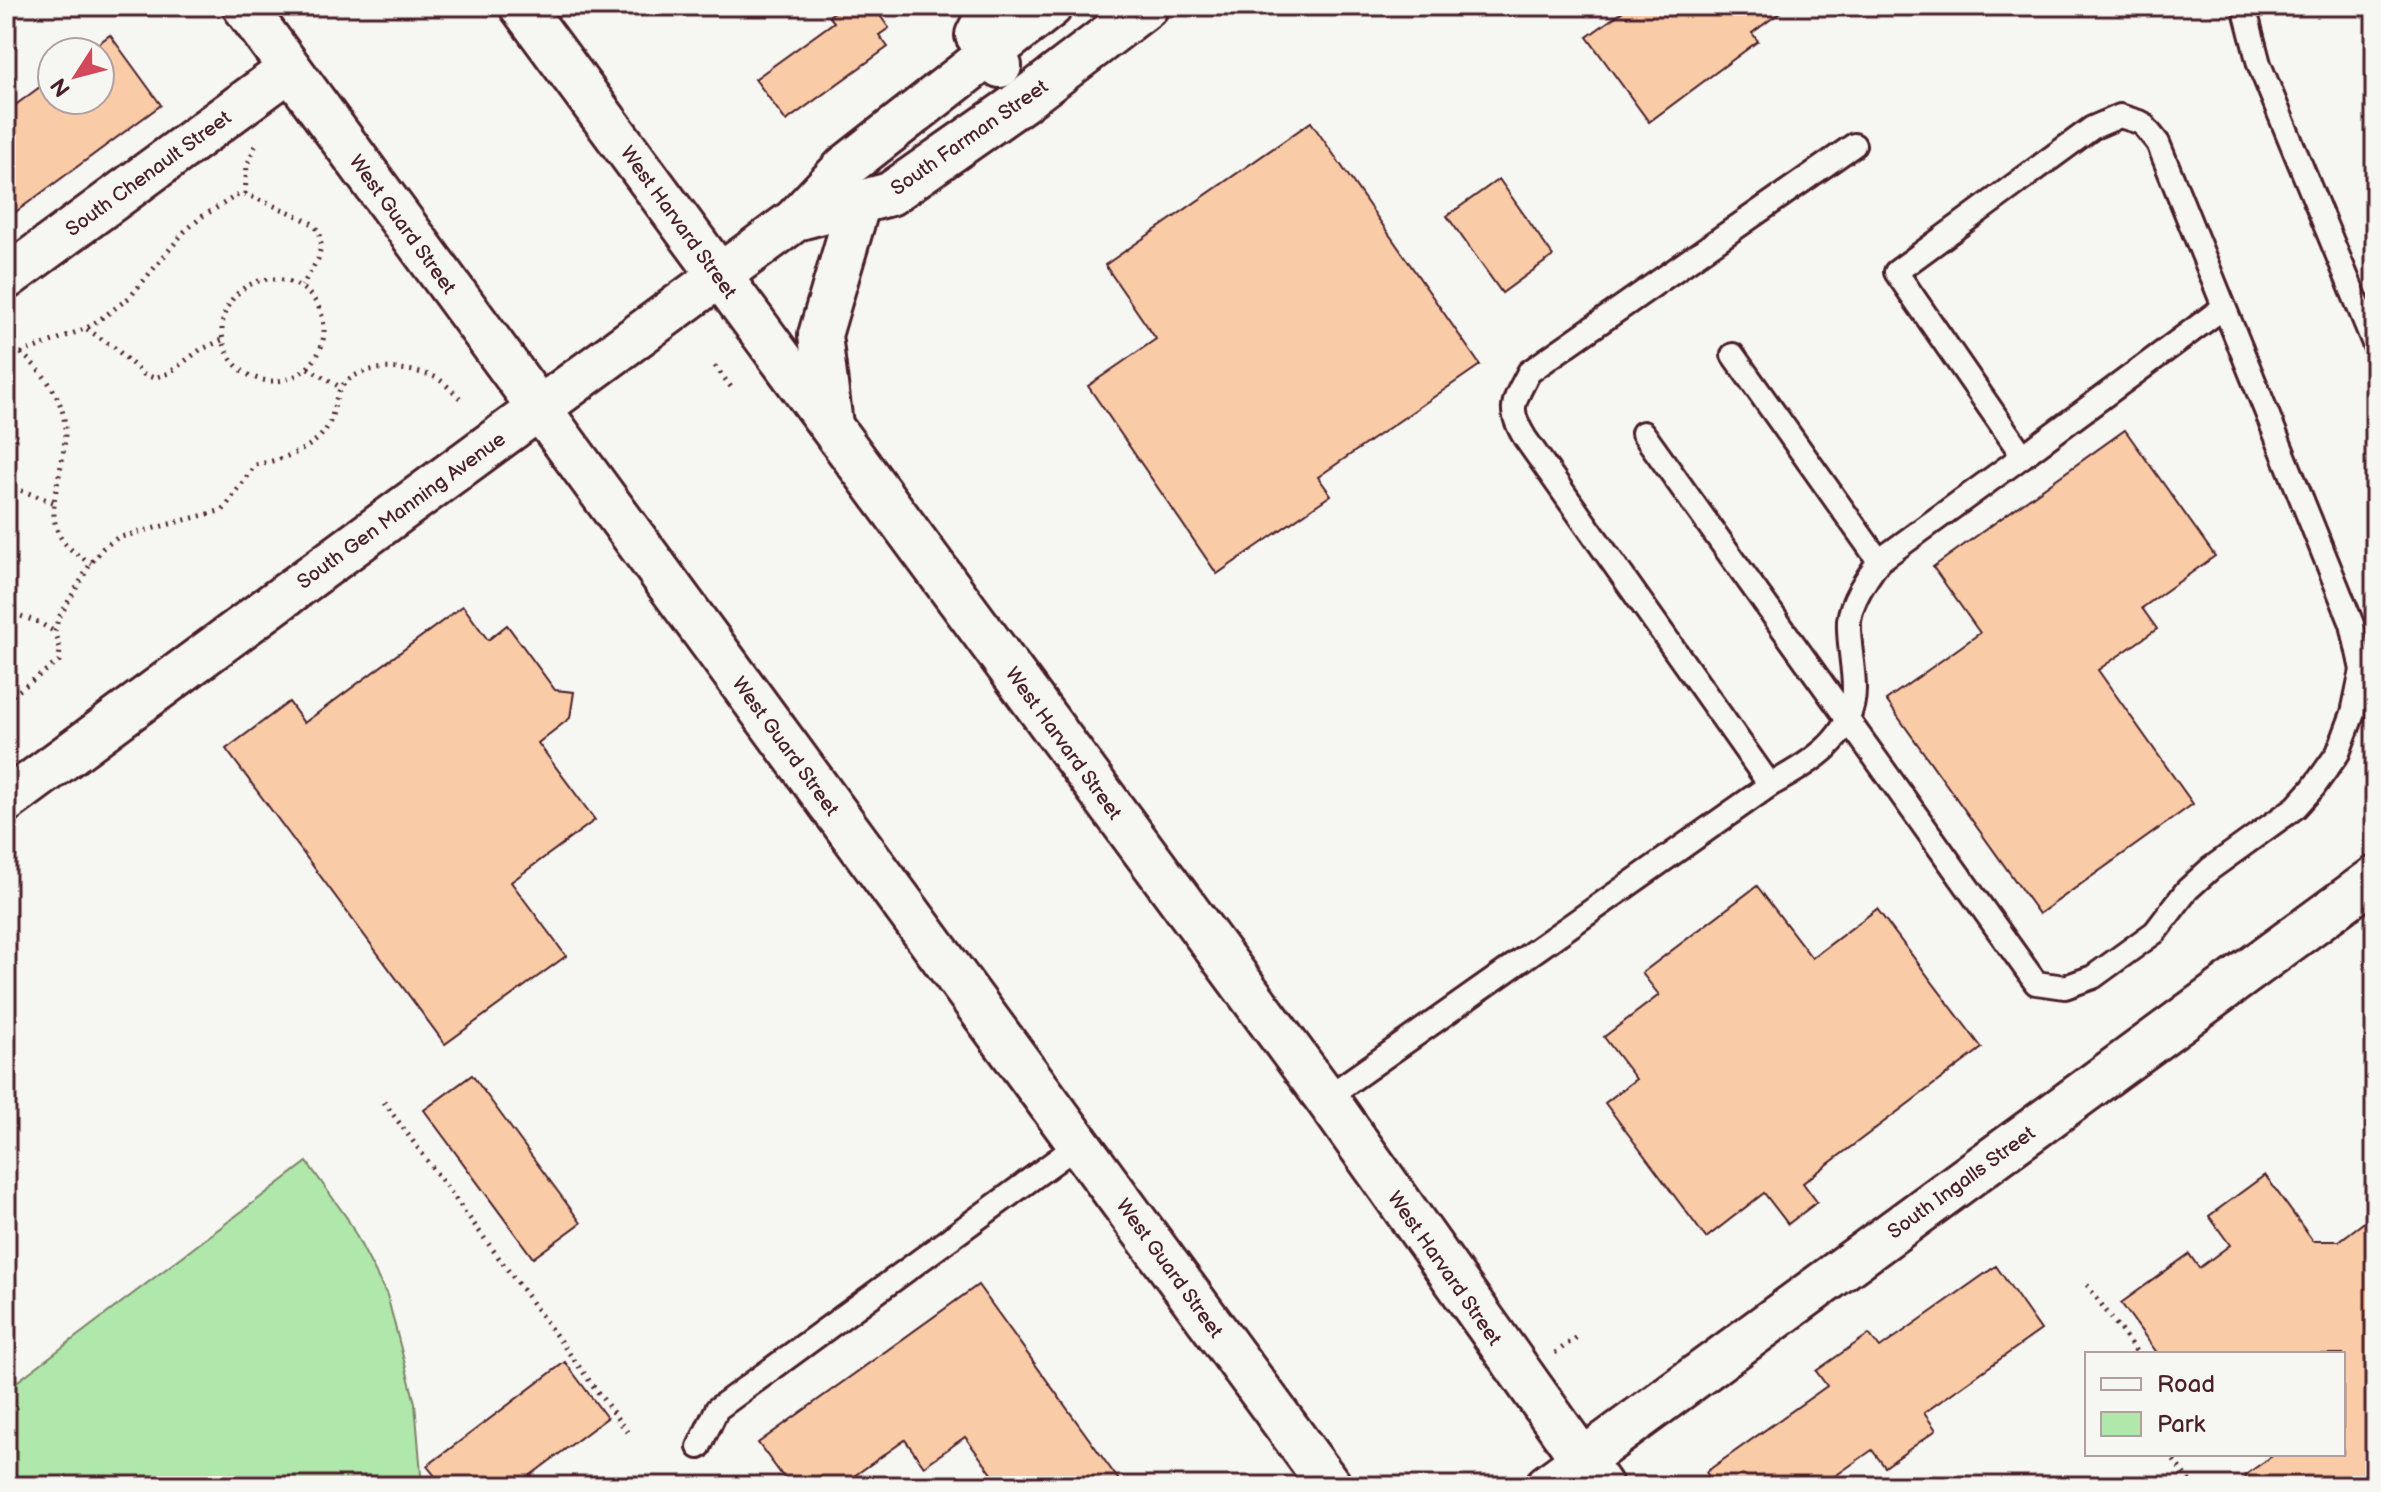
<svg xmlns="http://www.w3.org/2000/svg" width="2381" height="1492" viewBox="0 0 2381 1492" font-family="'Balsamiq Sans',sans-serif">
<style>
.green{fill:#b0e7aa;stroke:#7d836a;stroke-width:2}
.building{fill:#f9cca7;stroke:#4a1f2b;stroke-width:2}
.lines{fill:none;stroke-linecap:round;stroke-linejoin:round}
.lane-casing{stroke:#4a1f2b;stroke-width:28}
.street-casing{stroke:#4a1f2b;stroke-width:48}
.path{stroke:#4a1f2b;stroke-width:5;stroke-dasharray:2 6;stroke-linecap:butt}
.lane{stroke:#f6f6f2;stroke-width:22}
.street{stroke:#f6f6f2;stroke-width:42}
.labels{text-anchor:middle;stroke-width:6;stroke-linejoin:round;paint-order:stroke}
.street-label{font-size:20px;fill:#4a1f2b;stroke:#f6f6f2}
</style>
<rect width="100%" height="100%" fill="#f6f6f2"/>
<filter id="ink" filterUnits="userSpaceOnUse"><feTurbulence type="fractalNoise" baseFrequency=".0125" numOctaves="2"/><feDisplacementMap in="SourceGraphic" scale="16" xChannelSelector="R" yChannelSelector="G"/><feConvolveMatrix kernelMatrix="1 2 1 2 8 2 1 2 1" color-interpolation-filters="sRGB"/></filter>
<g filter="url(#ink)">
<polygon class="green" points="307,1162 347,1218 387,1295 415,1403 422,1486 6,1486 6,1390"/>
<g class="building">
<polygon points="843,6 873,6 889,28 879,35 888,47 786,121 755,79 834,22 829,16"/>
<polygon points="1630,6 1789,6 1752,33 1758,41 1649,122 1587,37"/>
<polygon points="110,35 161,105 6,219 6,112 52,78 52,100 100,100 100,52 87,52"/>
<polygon points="1311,122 1480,365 1318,477 1331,495 1217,574 1088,386 1156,339 1105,265"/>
<polygon points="1499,179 1553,256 1502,293 1447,216"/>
<polygon points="2125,430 2215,556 2142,608 2157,629 2098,670 2193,804 2039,914 1886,700 1980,633 1933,567"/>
<polygon points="463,606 488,640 507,625 555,690 574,692 570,718 538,743 595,820 511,882 566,956 445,1044 226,749 289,702 304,723"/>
<polygon points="1757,886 1812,958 1877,909 1982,1048 1803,1183 1817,1202 1788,1224 1764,1193 1706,1238 1605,1103 1636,1079 1604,1037 1659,995 1642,973"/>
<polygon points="472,1075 581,1223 533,1258 424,1110"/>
<polygon points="2265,1175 2313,1241 2339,1241 2375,1214 2375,1486 2251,1486 2244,1476 2275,1454 2343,1454 2343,1354 2158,1354 2121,1303 2189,1254 2199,1268 2230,1245 2209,1216"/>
<polygon points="1996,1266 2041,1330 1924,1413 1936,1430 1885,1467 1872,1450 1821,1486 1715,1486 1706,1472 1827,1386 1816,1371 1869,1334 1880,1348"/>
<polygon points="978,1285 1123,1486 1001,1486 965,1437 924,1466 905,1440 840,1486 790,1486 758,1443"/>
<polygon points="565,1362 607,1418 516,1486 443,1486 427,1466"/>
</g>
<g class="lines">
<g class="lane-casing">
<g id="lane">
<polyline points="2244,6 2259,64 2375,346"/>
<polyline points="1733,355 1879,561"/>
<polyline points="1643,433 2036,983 2065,987 2093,977 2155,932 2187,890 2210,869 2296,807 2313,788 2338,753 2353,713 2362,670 2352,624 2158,143 2142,123 2120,116 2092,128 1896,272 2023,456 2224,307"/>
<path d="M1770,785L1525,438C1506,407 1514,402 1529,372L1854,145"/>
<path d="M1326,1098L1770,785C1809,764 1854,738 1854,689C1854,666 1848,643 1849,621C1851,600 1867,578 1879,561L2023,456"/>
<polyline points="699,1447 717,1409 1079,1144"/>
</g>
</g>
<g class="street-casing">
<g id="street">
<polyline points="244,6 1330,1486"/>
<polyline points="521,6 1326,1098 1601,1486"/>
<polyline points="992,6 977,35 1000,66"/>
<polyline points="796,219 890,194 1024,100 1147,6"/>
<polyline points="6,278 290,69"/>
<polyline points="831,425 820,335 859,202"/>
<polyline points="6,801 795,220 845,167 1051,6"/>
<polyline points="1547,1486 2375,878"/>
</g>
</g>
<g class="path">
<polyline points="245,194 247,165 256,145"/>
<circle cx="273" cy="330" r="51"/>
<polyline points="87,329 115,348 143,374 154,378 169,373 200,350 222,340"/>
<path d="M21,353C44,372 66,401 65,432C65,486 27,529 91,563"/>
<polyline points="6,359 87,328 106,315 130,297 185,231 203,216 236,196 245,194 294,214 313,224 320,233 321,246 318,259 302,286"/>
<polyline points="715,366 734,391"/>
<polyline points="308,368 340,387"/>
<polyline points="6,485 53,502"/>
<polyline points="6,611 38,622 55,632"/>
<path d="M6,700L59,661L60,649L55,632L58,619L91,563L103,548L117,538L223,510L255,465C280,460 316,450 329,424C335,412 334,395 344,384C364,362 406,367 432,376C442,379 453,392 461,399"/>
<polyline points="384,1102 628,1433"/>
<polyline points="2087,1285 2138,1354"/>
<polyline points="1555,1353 1580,1335"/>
<polyline points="2169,1454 2193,1486"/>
</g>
<use href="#lane" class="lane"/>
<use href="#street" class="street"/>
</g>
</g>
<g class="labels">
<g class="street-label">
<text transform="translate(969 137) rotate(-35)" y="7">South Farman Street</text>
<text transform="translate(148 173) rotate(-36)" y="7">South Chenault Street</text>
<text transform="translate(679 222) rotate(54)" y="7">West Harvard Street</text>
<text transform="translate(403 224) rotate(54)" y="7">West Guard Street</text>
<text transform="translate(401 510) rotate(-36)" y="7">South Gen Manning Avenue</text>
<text transform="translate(1064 743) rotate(54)" y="7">West Harvard Street</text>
<text transform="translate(786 746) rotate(54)" y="7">West Guard Street</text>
<text transform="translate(1961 1182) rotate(-36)" y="7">South Ingalls Street</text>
<text transform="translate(1170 1268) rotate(54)" y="7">West Guard Street</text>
<text transform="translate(1445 1268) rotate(55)" y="7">West Harvard Street</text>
</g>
</g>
<rect width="2381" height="1492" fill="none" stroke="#f6f6f2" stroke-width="32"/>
<rect x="16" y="16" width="2349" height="1460" fill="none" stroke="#4a1f2b" stroke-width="3" filter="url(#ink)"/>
<rect x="2085" y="1352" width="260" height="104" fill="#f6f6f2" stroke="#b1a0a2" stroke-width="2"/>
<rect x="2101" y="1378" width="40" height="12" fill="#f6f6f2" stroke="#b1a0a2" stroke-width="2"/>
<text x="2157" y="1392" font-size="24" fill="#4a1f2b">Road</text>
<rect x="2101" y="1412" width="40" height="24" fill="#b0e7aa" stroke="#b1a0a2" stroke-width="2"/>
<text x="2157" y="1432" font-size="24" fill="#4a1f2b">Park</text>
<g transform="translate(76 76) rotate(234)"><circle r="38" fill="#f6f6f2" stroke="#b1a0a2" stroke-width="2"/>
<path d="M0-6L14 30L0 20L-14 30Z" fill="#d1495b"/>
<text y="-12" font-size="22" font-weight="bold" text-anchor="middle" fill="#4a1f2b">N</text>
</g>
</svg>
